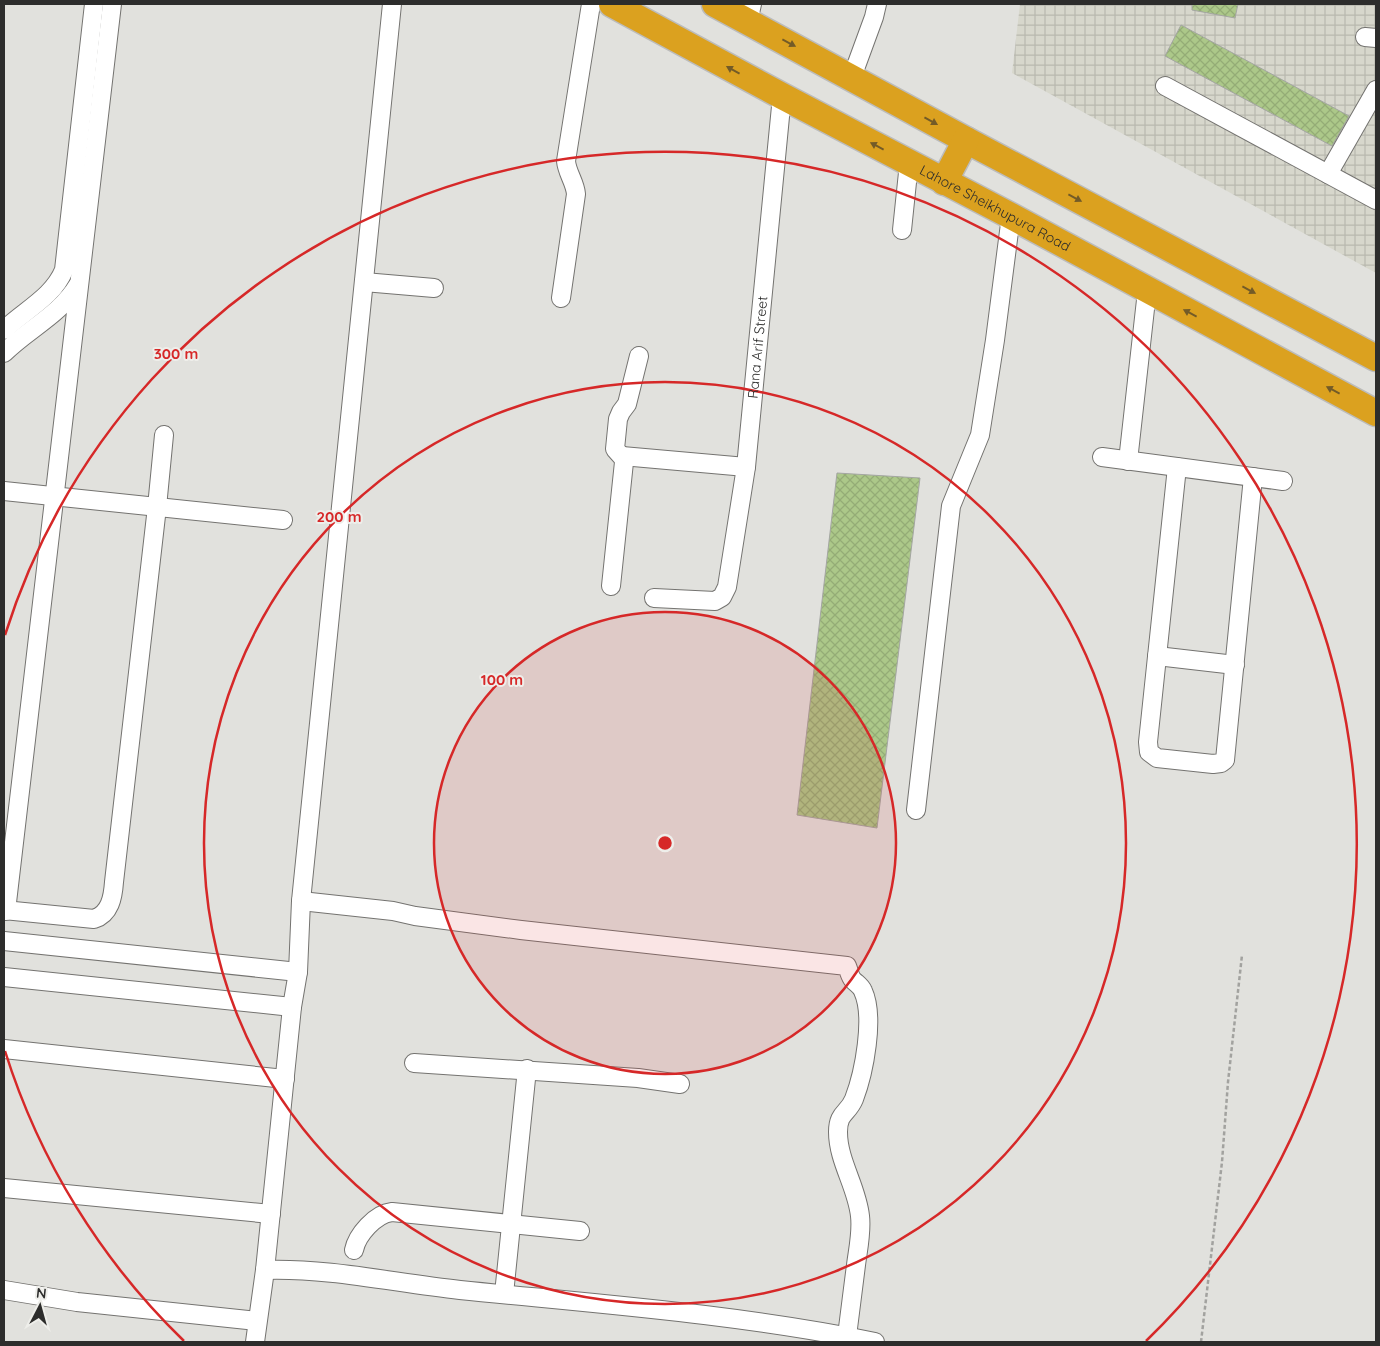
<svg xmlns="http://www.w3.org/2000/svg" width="1380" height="1346" viewBox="0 0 1380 1346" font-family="Quicksand,sans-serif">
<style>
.industrial{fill:url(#industrial-grid)}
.building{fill:url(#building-cross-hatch);stroke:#a4a6a2}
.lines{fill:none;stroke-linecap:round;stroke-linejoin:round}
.minor-casing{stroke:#747370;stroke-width:20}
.highway-casing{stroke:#bcbcbb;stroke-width:29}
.path{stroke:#a2a29f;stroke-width:2.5;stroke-dasharray:4 2.5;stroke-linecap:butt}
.minor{stroke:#fff;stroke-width:18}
.highway{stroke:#dba11f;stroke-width:26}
.oneway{fill:#735b27}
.ring{fill:none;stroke:#d62828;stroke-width:2.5}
.labels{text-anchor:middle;stroke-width:4;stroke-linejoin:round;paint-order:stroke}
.street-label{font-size:14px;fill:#2d2d2c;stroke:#eeeeea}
.centre{fill:#d62828;stroke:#eeeeea;stroke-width:2.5}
.ring-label{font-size:15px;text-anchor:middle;font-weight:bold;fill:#d62828;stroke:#eeeeea;stroke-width:4;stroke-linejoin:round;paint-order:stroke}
</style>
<defs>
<pattern id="industrial-grid" width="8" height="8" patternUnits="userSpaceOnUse" patternTransform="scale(1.25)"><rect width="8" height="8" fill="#d7d7cc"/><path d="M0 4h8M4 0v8" fill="none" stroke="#b9b9af"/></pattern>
<pattern id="building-cross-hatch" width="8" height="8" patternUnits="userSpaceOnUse" patternTransform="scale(1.25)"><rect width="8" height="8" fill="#acc889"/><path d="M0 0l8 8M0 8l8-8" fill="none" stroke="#94ac76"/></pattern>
</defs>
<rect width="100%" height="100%" fill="#e1e1dd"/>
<polygon class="industrial" points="1020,4 1376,4 1376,273 1012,73"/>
<g class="building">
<polygon points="1192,4 1238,4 1235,18 1192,10"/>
<polygon points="1181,25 1349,116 1332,146 1165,56"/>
<polygon points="837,473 920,478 877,828 797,815"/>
</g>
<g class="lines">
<g class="minor-casing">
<g id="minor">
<polyline points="748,22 752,4"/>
<polyline points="1365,37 1376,38"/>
<polyline points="852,77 874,17 877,4"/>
<polyline points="1165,86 1376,200"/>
<polyline points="1328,174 1376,90"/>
<polyline points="902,230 909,163"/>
<polyline points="364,282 434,288"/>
<path d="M561,298L576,194C575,182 567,173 566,161L591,4"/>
<path d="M4,330C25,310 53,297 64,270L94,4"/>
<path d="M4,353C28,329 60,315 78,285"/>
<polyline points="622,456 746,467"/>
<polyline points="1102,457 1283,481"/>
<polyline points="1128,461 1147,291"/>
<polyline points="1177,467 1148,742 1149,752 1157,758 1213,764 1221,763 1225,760 1253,477"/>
<polyline points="4,491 283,520"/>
<polyline points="611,586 624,462 623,458 615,449 618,419 621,412 627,404 639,356"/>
<path id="s1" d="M654,598L715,601L722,597L727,587L746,467L782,96"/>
<polyline points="1157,656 1235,665"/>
<polyline points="916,810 951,506 980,435 995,340 1011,216"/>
<path d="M301,901L393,911L415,916L521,930L847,966C849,971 850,977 853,980C857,984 861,986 863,991C875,1017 864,1073 854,1099C848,1114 838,1112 838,1132C838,1161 857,1187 860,1216C862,1232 858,1249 856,1265C853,1289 850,1312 847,1336"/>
<path d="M4,910L94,919C110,914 113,897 114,882L157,507L164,435"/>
<polyline points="6,911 112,4"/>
<polyline points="4,941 298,972"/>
<polyline points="4,977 292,1007"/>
<polyline points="4,1049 285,1079"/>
<polyline points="414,1063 638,1078 680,1084"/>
<polyline points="4,1188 271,1214"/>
<path d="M354,1250C357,1235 375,1214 392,1212L580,1231"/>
<path d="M265,1270C331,1268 394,1283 460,1290C598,1304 738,1314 875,1342"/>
<polyline points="4,1290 77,1302 257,1321"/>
<polyline points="504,1294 527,1069"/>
<polyline points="255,1342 265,1270 292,1007 298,972 301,901 392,4"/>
</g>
</g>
<g class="highway-casing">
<g id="highway">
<path id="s2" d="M612,4L782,96L1011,216L1376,413"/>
<polyline points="715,4 966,140 1376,358"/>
<polyline points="944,182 966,140"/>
</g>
</g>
<polyline class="path" points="1201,1342 1222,1162 1228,1082 1242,955"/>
<use href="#minor" class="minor"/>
<use href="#highway" class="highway"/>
</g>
<defs><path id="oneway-solid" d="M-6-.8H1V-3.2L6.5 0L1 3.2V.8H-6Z" transform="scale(1.25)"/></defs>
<g class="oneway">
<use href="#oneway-solid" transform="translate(789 43) rotate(28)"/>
<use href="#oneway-solid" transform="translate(733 70) rotate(-151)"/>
<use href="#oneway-solid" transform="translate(931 121) rotate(29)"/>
<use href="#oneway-solid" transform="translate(877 146) rotate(-152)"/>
<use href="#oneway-solid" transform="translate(1075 198) rotate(28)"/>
<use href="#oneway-solid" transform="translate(1249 290) rotate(28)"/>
<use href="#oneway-solid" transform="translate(1190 313) rotate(-152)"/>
<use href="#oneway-solid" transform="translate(1333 390) rotate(-152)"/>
</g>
<circle cx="665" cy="843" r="231" fill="#d62828" fill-opacity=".12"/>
<g class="ring">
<circle cx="665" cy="843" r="231"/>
<circle cx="665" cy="843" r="461"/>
<path d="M184 1341A692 692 0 0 1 5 1051M5 635A692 692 0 1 1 1146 1341"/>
</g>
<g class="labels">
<g class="street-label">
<text dy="5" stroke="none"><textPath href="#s2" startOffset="434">Lahore Sheikhupura Road</textPath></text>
<text dy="5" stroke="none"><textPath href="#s1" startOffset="322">Rana Arif Street</textPath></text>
</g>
</g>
<circle cx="665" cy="843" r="8" class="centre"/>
<g class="ring-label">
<text x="176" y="359">300 m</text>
<text x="339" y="522">200 m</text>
<text x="502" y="685">100 m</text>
</g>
<rect width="1380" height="1346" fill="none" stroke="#2d2d2c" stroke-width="10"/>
<g transform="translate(40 1306) rotate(6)" stroke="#eeeeea" stroke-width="4" paint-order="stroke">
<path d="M0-4L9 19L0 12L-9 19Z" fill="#2d2d2c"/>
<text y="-8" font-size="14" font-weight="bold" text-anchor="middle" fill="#2d2d2c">N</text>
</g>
</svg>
